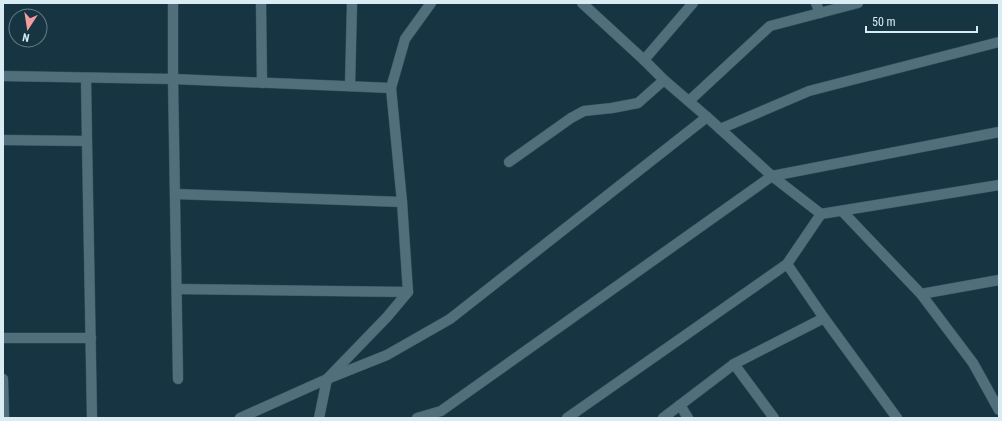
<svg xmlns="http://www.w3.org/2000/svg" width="1002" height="421" viewBox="0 0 1002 421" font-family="'Roboto Condensed',sans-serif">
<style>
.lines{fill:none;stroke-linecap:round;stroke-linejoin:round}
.minor-casing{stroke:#35515d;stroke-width:11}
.minor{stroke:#516e7b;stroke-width:10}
</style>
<rect width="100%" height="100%" fill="#163441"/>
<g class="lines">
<g class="minor-casing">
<g id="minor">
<polyline points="173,3 173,79 178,379"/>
<polyline points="261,3 262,83"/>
<polyline points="582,3 644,60 664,80 707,117 772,176 821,214"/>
<polyline points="816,3 820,13"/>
<polyline points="644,60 693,3"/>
<polyline points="3,76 173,79 391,88"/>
<polyline points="86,78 87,141 92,418"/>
<polyline points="350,86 352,3"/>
<polyline points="689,101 770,26 858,3"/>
<polyline points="720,129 809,91 999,42"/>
<polyline points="3,140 87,141"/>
<polyline points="509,162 571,118 584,111 612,108 638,103 664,80"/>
<polyline points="175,194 402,202"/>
<polyline points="842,211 921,294 973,363 999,410"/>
<polyline points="787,264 824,318 897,418"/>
<polyline points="177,289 408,292"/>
<polyline points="921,294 999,280"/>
<polyline points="3,338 91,338"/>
<polyline points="734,364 774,418"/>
<polyline points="3,379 4,418"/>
<polyline points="680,405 688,418"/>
<polyline points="240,418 327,379 387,355 450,319 707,117"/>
<polyline points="319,418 327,379 387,317 408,292 402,202 391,88 405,39 431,3"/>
<polyline points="417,418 441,411 772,176 999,132"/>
<polyline points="567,418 787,264 821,214 999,185"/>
<polyline points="663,418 734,364 824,318"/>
</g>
</g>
<use href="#minor" class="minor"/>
</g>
<rect width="1002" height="421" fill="none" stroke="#daecf3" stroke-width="8"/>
<g transform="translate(28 28) rotate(192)"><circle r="19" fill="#163441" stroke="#647e88"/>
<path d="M0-3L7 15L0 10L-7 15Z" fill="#f49b9f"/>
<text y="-6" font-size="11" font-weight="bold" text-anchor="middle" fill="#daecf3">N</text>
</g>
<path d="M866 26v6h111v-6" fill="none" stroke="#daecf3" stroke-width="2"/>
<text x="872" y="26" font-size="12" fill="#daecf3" stroke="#163441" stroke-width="3" paint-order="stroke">50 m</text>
</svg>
